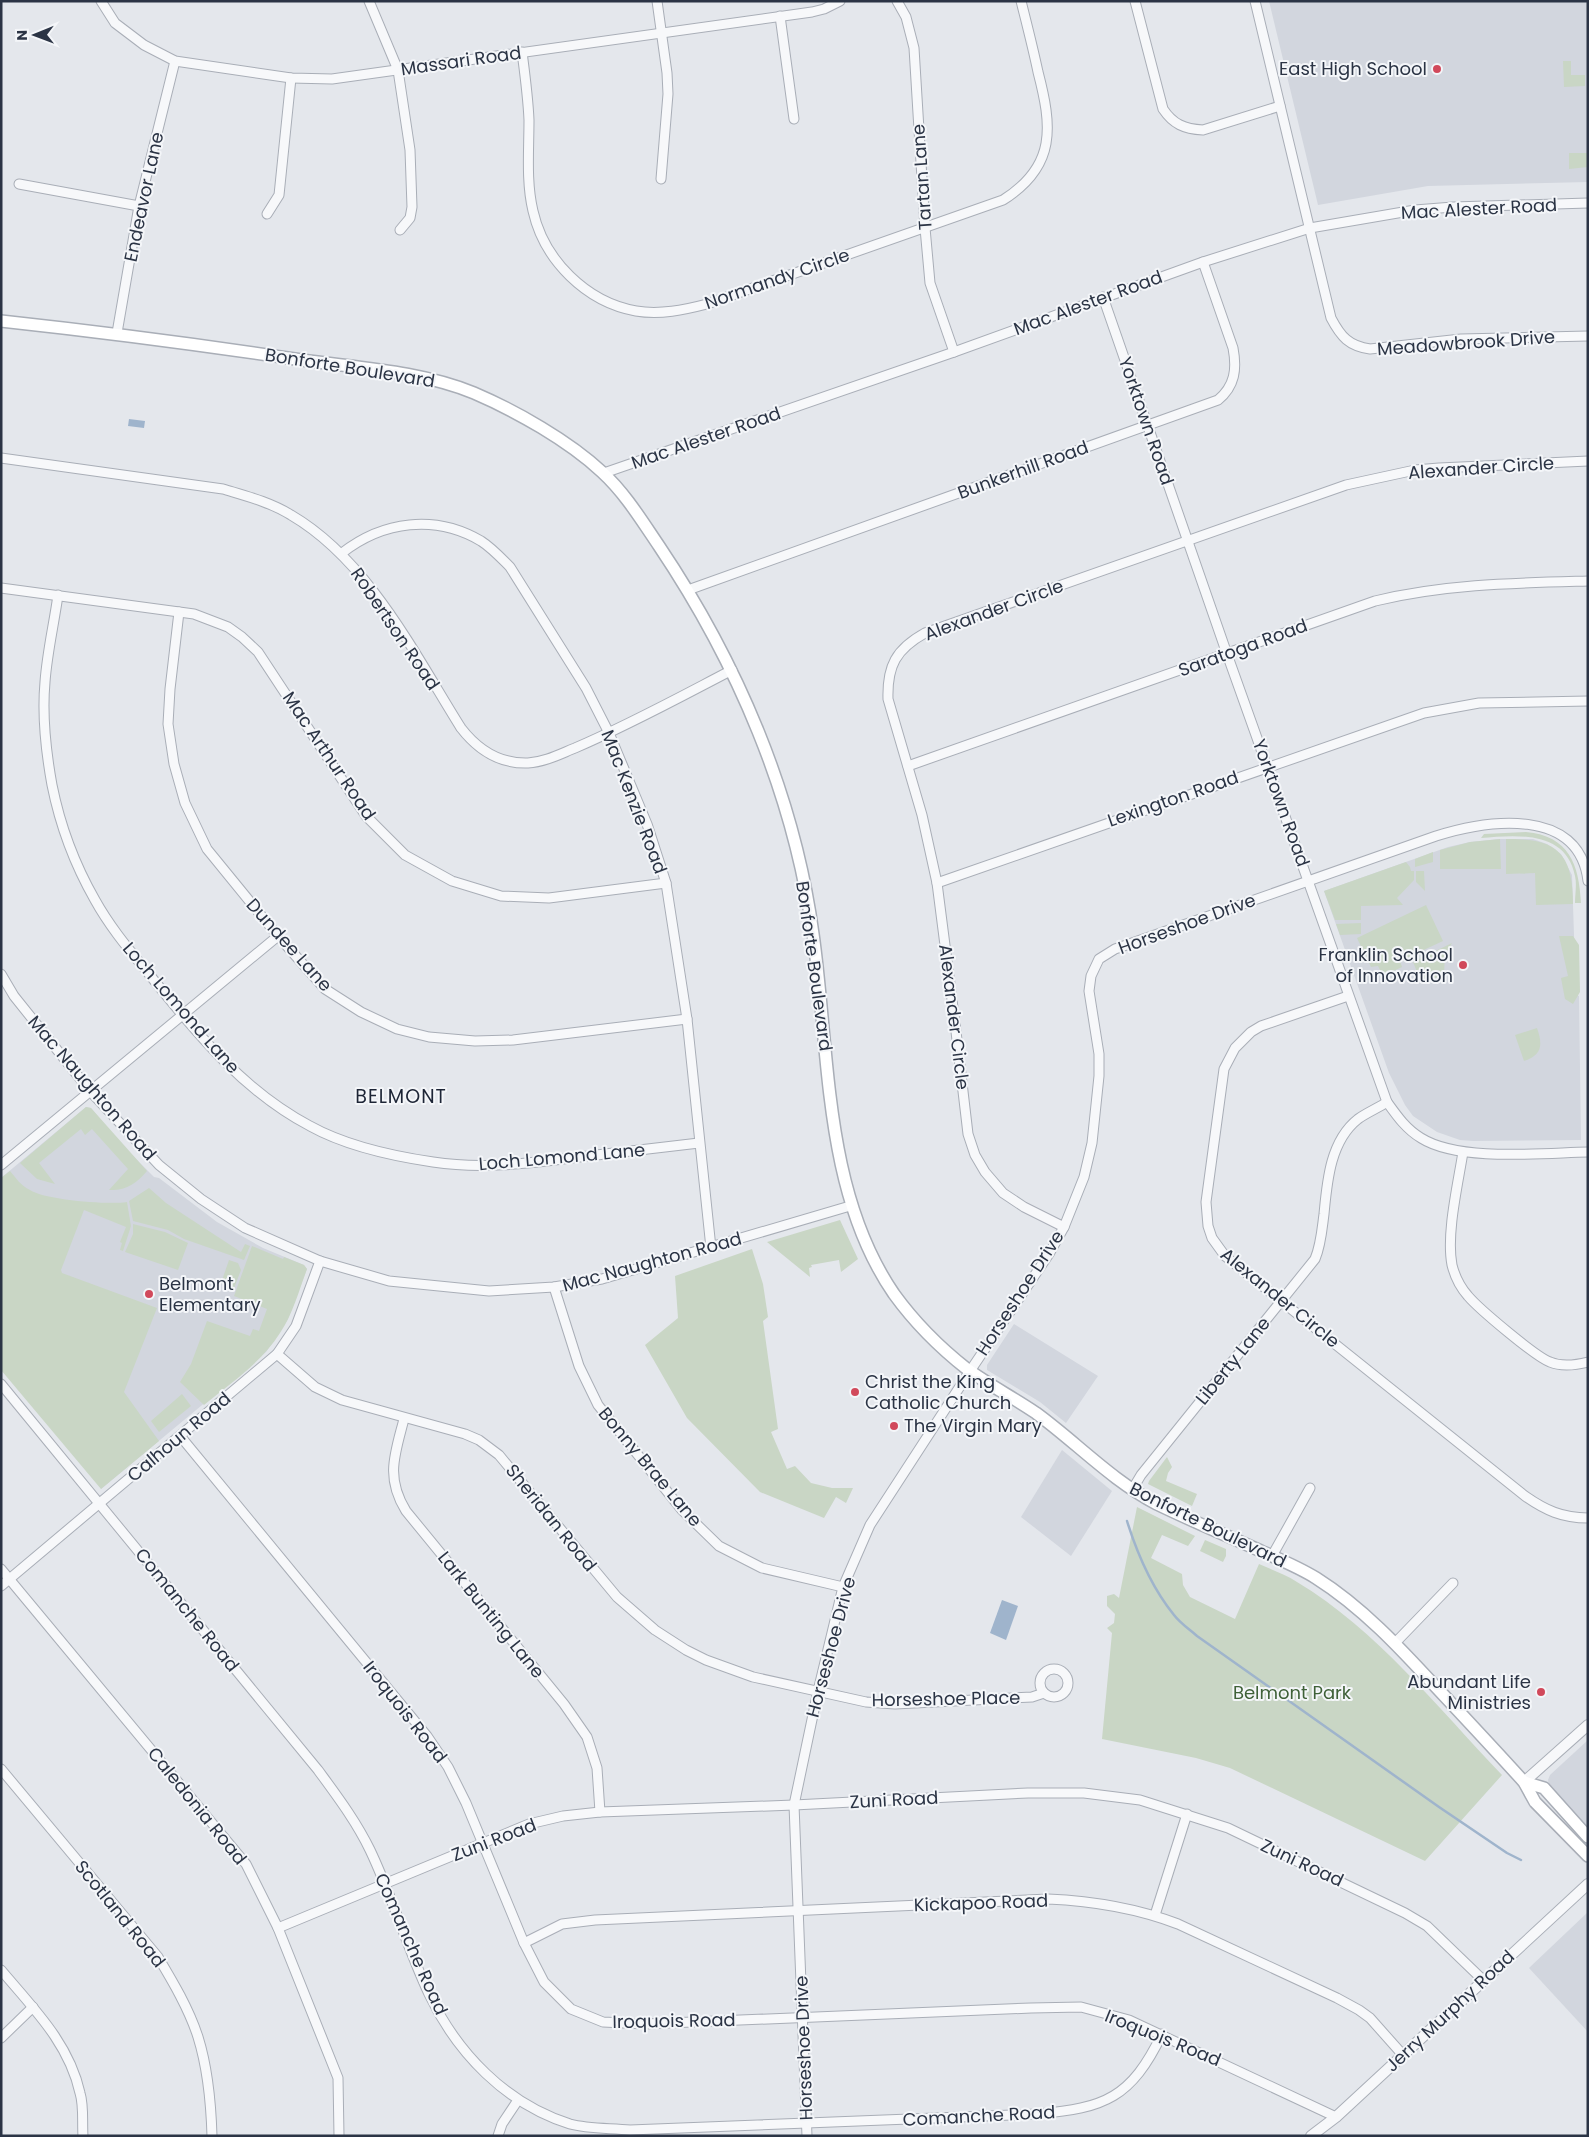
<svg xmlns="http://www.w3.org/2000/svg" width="1589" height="2137" viewBox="0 0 1589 2137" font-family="Poppins,sans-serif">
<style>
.built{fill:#d2d6de}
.green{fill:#c9d6c5}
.water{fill:#9fb4cc}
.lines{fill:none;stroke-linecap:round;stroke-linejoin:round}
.stream{stroke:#9fb4cc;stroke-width:2.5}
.minor-casing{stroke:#a9aeb7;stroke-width:11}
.tertiary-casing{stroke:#a9aeb7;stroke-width:12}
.secondary-casing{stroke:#a9aeb7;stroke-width:14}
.minor{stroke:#f7f8fa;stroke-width:9}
.tertiary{stroke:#f7f8fa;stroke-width:10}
.secondary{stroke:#fff;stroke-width:11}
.poi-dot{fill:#d1495b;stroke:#f4f6f9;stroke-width:2}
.labels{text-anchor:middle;stroke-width:4;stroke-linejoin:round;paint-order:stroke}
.street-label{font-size:18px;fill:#2b3445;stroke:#f4f6f9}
.poi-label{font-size:18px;fill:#2b3445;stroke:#f4f6f9;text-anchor:end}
.park-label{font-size:18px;fill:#3f6138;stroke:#f4f6f9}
.neighbourhood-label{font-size:19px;letter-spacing:1px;fill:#1d2536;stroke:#f4f6f9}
</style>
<rect width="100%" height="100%" fill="#e4e7ec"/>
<g class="built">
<polygon points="1269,1 1588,1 1588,182 1428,186 1318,205"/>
<polygon points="1500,839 1533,839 1547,844 1561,854 1572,875 1576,995 1579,996 1581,1140 1473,1141 1460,1140 1437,1132 1413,1116 1405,1105 1389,1073 1324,891 1448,847 1470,842"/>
<polygon points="86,1107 91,1108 117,1140 154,1177 159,1178 217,1222 263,1248 304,1265 307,1269 287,1321 266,1352 101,1489 1,1178"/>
<polygon points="1014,1324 1098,1376 1066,1423 1040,1402 987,1370 987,1365"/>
<polygon points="1062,1450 1112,1491 1071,1556 1021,1517"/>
<polygon points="1588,1740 1588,1827 1549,1785 1548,1780 1550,1775"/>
<polygon points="1588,1912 1588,2032 1529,1968"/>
</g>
<g class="green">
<polygon points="1563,61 1571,61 1571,75 1585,75 1585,86 1564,87"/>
<polygon points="1569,153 1588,153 1588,167 1569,169"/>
<path d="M1526,832C1569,836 1579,864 1581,903H1575C1575,894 1577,884 1575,876C1566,830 1516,835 1481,838L1484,834Z"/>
<polygon points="1500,839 1501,869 1440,869 1440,850 1470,842"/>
<path d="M1506,839C1557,838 1573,853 1573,904L1536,905L1535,873L1506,874Z"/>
<polygon points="1433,852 1433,862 1415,867 1415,859"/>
<polygon points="1406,862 1410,867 1411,871 1414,871 1414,880 1397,898 1403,905 1361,906 1361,920 1335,920 1324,891"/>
<polygon points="1416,871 1424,871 1425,891 1416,882"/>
<polygon points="1426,905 1443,941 1400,961 1402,967 1383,976 1378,966 1371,967 1357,938"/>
<polygon points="1361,923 1361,934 1340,935 1336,924"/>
<polygon points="1559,936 1573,936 1579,945 1580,992 1573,1004 1565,999 1561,978 1568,976"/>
<polygon points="1452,943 1445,955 1444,974 1422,984 1413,962"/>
<path d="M1537,1028C1543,1045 1542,1055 1524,1061L1515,1035Z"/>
<path d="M86,1107L91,1108L147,1171C137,1183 126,1191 109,1190L128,1169L92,1129L85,1135L81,1129L39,1163L55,1184L37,1179L20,1163Z"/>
<path d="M10,1171C16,1178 21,1186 30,1190C45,1200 108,1205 127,1202L131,1226L123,1251L120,1250L122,1243L120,1242L126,1227L84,1210L61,1270L62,1273L157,1308L124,1392L159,1441L101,1489L1,1370V1178Z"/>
<polygon points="149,1188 166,1203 241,1252 245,1244 250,1246 244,1260 184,1239 168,1230 133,1221 129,1201"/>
<polygon points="840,1220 858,1259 841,1272 839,1260 811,1265 812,1267 809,1268 810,1277 767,1242"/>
<polygon points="133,1224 165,1232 188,1243 178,1270 125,1252 133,1234"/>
<path d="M252,1246L283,1259L284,1257L304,1265L307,1269C299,1290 293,1314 280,1333C261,1363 231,1383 204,1405L180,1382L191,1364L207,1321L250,1336L253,1329L259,1331L267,1309L234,1296Z"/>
<polygon points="752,1249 763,1284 768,1317 763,1321 778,1429 771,1432 787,1469 795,1466 811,1483 832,1488 853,1488 846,1503 836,1497 824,1518 760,1492 687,1418 645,1345 678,1318 675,1276"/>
<polygon points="229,1260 238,1263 241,1270 234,1288 221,1283"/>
<polygon points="182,1394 191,1406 159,1432 151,1421"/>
<polygon points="1167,1457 1172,1467 1168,1473 1166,1481 1197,1494 1192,1506 1148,1484 1149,1481"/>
<path d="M1137,1507L1195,1536L1188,1546L1162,1535L1151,1558L1182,1574L1183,1585L1190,1597L1235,1619L1259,1564C1272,1570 1285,1574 1297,1582C1377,1630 1438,1708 1502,1775L1425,1861L1230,1768L1196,1758L1102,1739L1112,1633L1107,1628L1114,1623L1115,1614L1107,1606V1596L1114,1594L1119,1598Z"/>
<polygon points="1205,1540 1226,1549 1226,1556 1223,1562 1200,1551"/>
</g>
<g class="water">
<polygon points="129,419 145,421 144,428 128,426"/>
<polygon points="1002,1600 1018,1606 1006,1640 990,1633"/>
</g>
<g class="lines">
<path class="stream" d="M1127,1521C1137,1553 1152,1588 1174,1615C1180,1623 1189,1629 1197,1636L1439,1807L1507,1853L1521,1860"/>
<g class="minor-casing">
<g id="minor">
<polyline points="101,1 115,23 144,45 175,61 291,78 332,79 812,12 824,9 840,1"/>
<polyline points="369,1 398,70 410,150 412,207 410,218 400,230"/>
<polyline points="657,1 667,73 668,94 661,179"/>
<polyline points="897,1 906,17 914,48 925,228 930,283 954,352"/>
<path d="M1135,1L1163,109C1173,124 1184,129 1203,130L1280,106"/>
<path d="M1255,1L1331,318C1341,337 1349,346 1370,349L1461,339L1588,336"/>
<polyline points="780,16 794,119"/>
<path d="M522,52C525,75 528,97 529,120C529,150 526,182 533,211C544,260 586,302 636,311C660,315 684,310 707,304L1003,200C1057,166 1052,126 1038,72C1033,48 1027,25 1021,1"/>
<polyline points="19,184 139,206"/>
<polyline points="267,214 279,195 291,78"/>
<path d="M1103,297L1227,654L1387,1102C1397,1116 1406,1129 1421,1138C1459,1162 1543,1153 1588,1152"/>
<polyline points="117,333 139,206 175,61"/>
<path d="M1,458L223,489C246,496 270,502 291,515C368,560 414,653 461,728C478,750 499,764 528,763C545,762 560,754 575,748C629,725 680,697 732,670"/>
<polyline points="604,473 954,352 1203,262 1310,228 1415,210 1453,207 1588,203"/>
<path d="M342,553C383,521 435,514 481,541C492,548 501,558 510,567L586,688L609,733L647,824L666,883L687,1019L711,1248"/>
<polyline points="1,588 194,614 228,627 242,637 258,652 366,816 405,855 452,881 501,896 549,898 666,883"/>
<path d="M688,590L1218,400C1235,386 1237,369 1233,348L1203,262"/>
<path d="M58,595C54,624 47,653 45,682C42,715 46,752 52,785C60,825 75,865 95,900C111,929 132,953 153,979C198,1035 245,1092 310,1126C346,1146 392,1156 433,1162C479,1169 525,1164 571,1158C614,1153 657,1148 699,1143"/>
<polyline points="179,612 170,689 168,724 174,764 185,803 207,849 278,936 325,989 361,1012 397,1029 429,1037 475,1041 513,1040 687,1019"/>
<path d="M908,766L1375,601C1446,584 1516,583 1588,581"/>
<polyline points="937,883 1424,713 1479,703 1588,701"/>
<polyline points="1,974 14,996 90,1091 159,1165 201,1199 245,1228 320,1261 389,1281 489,1291 554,1287 602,1279 850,1206"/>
<path d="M1348,996L1261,1026L1251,1032L1235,1048L1224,1069L1206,1202L1208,1226L1212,1238L1225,1256L1525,1496C1545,1510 1562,1518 1588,1518"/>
<path d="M1463,1152C1458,1184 1446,1234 1452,1265C1455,1277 1460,1287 1468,1296C1479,1309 1536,1357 1550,1362C1562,1367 1576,1365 1588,1362"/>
<polyline points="1,1165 278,936"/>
<path d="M1064,1227L1024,1207L1003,1193L985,1172L975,1155L968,1134L955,1023L937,883L922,815L888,699C887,666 896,649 925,633L1346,485L1415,470L1439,468L1588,461"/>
<polyline points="554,1287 579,1366 598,1405 682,1510 719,1546 762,1568 843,1587"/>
<polyline points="277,1354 315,1387 342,1400 465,1434 479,1440 499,1455 617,1597 655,1630 686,1650 706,1660 753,1677 866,1702 895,1704 1032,1697 1044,1693"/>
<path d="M1,1384L318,1770C337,1796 356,1821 370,1850C392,1896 407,1947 429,1994C457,2053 506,2104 570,2124C588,2129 611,2128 630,2130L1038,2114C1105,2108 1131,2098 1162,2034"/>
<path d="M404,1419C395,1454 385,1477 406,1511L564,1704L587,1737L597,1768L600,1812"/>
<polyline points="181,1437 427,1736 448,1767 466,1803 524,1943 544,1982 571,2009 603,2022 645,2024 1031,2008 1081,2007 1129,2020 1336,2117"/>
<path d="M1132,1490L1141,1475L1315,1259C1321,1245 1322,1229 1324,1214C1327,1182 1330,1141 1358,1119C1366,1113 1378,1108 1387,1102"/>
<polyline points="1272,1556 1310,1488"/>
<polyline points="1,1569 246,1864 278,1928 338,2078 339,2136"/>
<polyline points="1,1586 277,1354 296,1326 320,1261"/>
<polyline points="1395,1643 1453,1583"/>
<circle cx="1054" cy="1683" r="14"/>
<path d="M1,1769L158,1957C173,1982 189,2009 198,2037C208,2069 211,2102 212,2136"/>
<polyline points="1155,1915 1187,1814"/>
<polyline points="278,1928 529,1824 563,1816 600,1812 794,1805 1028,1793 1084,1793 1140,1800 1228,1828 1405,1913 1427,1926 1483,1980"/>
<path d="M524,1943L562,1924L595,1920L1048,1899C1094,1901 1136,1908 1178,1924L1337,1998L1359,2010L1370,2018L1402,2054"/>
<path d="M1,1970C33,2008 69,2043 80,2093C84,2106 82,2122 83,2136"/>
<polyline points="1,2038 33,2007"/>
<polyline points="498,2136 502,2124 518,2100"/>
<path d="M807,2136L794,1805L818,1691L843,1587L870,1525L970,1371L1049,1254L1064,1227L1084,1177L1092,1143L1099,1076V1054L1089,991L1091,976L1099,959L1115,949L1436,836C1487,820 1579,806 1588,881"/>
</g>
</g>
<g class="tertiary-casing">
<g id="tertiary">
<polyline points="1524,1782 1588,1725"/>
<polyline points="1311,2136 1336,2117 1588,1884"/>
</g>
</g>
<g class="secondary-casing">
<g id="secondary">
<path d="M1,321C102,332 202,345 302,360C359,368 420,371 474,393C516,411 569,441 602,472C625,493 642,521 659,546C737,662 794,795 813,934C830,1053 823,1191 894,1294C915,1323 939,1347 967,1369C989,1385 1014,1398 1036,1413C1077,1443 1111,1480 1157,1504C1192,1521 1228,1536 1263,1552C1281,1560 1300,1568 1316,1578C1362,1607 1400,1648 1436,1687C1466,1719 1495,1750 1524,1782L1535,1802L1588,1856"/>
<polyline points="1524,1782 1544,1788 1588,1837"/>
</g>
</g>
<use href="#minor" class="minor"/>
<use href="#tertiary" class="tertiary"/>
<use href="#secondary" class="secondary"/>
</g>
<g class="poi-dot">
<circle cx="1437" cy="69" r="5"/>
<circle cx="1463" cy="965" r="5"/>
<circle cx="149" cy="1294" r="5"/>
<circle cx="855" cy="1392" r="5"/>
<circle cx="894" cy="1426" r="5"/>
<circle cx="1541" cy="1692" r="5"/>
</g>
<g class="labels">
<g class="street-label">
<text transform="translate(461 61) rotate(-8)" y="6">Massari Road</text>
<text transform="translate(922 177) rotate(-94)" y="6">Tartan Lane</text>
<text transform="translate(144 197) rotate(-78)" y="6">Endeavor Lane</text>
<text transform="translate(1479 209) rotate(-3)" y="6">Mac Alester Road</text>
<text transform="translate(777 279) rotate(-19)" y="6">Normandy Circle</text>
<text transform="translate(1088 303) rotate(-20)" y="6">Mac Alester Road</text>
<text transform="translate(1466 343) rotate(-4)" y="6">Meadowbrook Drive</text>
<text transform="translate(350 368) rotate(9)" y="6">Bonforte Boulevard</text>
<text transform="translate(1146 421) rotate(71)" y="6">Yorktown Road</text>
<text transform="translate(706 438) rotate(-19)" y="6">Mac Alester Road</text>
<text transform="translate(1481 468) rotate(-4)" y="6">Alexander Circle</text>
<text transform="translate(1023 470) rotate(-20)" y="6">Bunkerhill Road</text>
<text transform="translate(994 610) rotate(-20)" y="6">Alexander Circle</text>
<text transform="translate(395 629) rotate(56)" y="6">Robertson Road</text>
<text transform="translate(1243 648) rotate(-20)" y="6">Saratoga Road</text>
<text transform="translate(329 756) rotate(56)" y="6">Mac Arthur Road</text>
<text transform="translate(1173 799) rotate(-19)" y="6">Lexington Road</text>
<text transform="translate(634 802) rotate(69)" y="6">Mac Kenzie Road</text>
<text transform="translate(1281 803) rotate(70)" y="6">Yorktown Road</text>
<text transform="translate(1187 924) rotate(-20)" y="6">Horseshoe Drive</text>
<text transform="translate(289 945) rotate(48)" y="6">Dundee Lane</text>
<text transform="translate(814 966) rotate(82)" y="6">Bonforte Boulevard</text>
<text transform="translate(181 1008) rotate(49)" y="6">Loch Lomond Lane</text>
<text transform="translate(954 1017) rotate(83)" y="6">Alexander Circle</text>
<text transform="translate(92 1088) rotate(49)" y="6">Mac Naughton Road</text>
<text transform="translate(562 1157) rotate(-5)" y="6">Loch Lomond Lane</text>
<text transform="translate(652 1262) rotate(-15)" y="6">Mac Naughton Road</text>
<text transform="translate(1020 1293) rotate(-57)" y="6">Horseshoe Drive</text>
<text transform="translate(1280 1298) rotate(39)" y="6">Alexander Circle</text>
<text transform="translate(1233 1361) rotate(-51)" y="6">Liberty Lane</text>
<text transform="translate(179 1437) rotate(-40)" y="6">Calhoun Road</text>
<text transform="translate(650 1467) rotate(50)" y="6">Bonny Brae Lane</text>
<text transform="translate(551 1518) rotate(51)" y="6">Sheridan Road</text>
<text transform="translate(1208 1525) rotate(26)" y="6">Bonforte Boulevard</text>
<text transform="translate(187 1610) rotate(51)" y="6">Comanche Road</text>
<text transform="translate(491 1615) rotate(51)" y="6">Lark Bunting Lane</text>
<text transform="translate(831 1647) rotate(-75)" y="6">Horseshoe Drive</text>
<text transform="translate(946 1699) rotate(-1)" y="6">Horseshoe Place</text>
<text transform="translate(405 1712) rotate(52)" y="6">Iroquois Road</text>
<text transform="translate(894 1800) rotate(-3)" y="6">Zuni Road</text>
<text transform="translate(197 1806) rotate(51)" y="6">Caledonia Road</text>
<text transform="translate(494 1840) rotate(-21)" y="6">Zuni Road</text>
<text transform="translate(1302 1863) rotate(25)" y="6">Zuni Road</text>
<text transform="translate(981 1903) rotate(-2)" y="6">Kickapoo Road</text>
<text transform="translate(120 1914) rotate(51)" y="6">Scotland Road</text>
<text transform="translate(411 1944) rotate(66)" y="6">Comanche Road</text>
<text transform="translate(1450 2011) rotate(-43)" y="6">Jerry Murphy Road</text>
<text transform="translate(674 2021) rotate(-1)" y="6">Iroquois Road</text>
<text transform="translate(1163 2038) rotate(22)" y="6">Iroquois Road</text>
<text transform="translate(804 2048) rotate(-92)" y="6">Horseshoe Drive</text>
<text transform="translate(979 2116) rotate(-3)" y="6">Comanche Road</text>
</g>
<g class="poi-label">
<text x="1427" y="75">East High School</text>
<text x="1453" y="961">Franklin School<tspan x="1453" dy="21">of Innovation</tspan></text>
<text x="159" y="1290" text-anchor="start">Belmont<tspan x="159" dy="21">Elementary</tspan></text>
<text x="865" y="1388" text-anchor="start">Christ the King<tspan x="865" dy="21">Catholic Church</tspan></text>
<text x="904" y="1432" text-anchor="start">The Virgin Mary</text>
<text x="1531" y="1688">Abundant Life<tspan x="1531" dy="21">Ministries</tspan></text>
</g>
<g class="park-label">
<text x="1292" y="1699">Belmont Park</text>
</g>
<g class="neighbourhood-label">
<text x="401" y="1103">BELMONT</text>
</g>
</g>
<rect width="1589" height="2137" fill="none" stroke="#2b3445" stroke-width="5"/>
<g transform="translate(35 35) rotate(269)" stroke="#f4f6f9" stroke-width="4" paint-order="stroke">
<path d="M0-4L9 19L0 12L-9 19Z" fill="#2b3445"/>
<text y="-8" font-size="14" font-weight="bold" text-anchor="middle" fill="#2b3445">N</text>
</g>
</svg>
